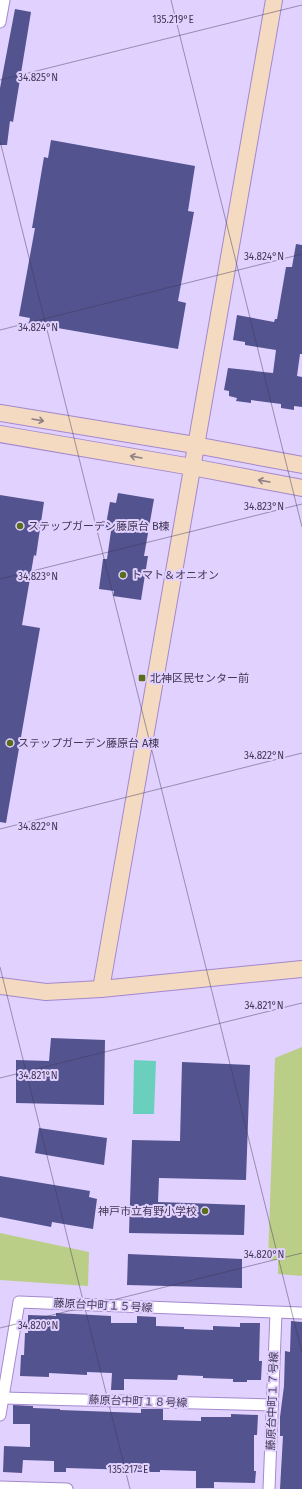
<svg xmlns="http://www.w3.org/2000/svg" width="302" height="1489" viewBox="0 0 302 1489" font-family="'Fira Sans','Noto Sans JP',sans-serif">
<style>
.green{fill:#bace88}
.water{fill:#6bcfbe}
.building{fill:#535390}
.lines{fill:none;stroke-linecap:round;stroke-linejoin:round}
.street-casing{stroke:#a488cf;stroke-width:13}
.secondary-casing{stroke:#a488cf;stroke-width:18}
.street{stroke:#fff;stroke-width:11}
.secondary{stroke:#f3dac1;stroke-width:16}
.oneway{stroke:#918085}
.ticks{fill:none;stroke:#413654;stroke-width:1;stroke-opacity:0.45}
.poi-dot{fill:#5a6d1a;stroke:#e1d1fe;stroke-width:1.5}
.labels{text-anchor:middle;stroke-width:4;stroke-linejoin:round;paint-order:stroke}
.poi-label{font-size:11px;fill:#413654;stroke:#e1d1fe;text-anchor:start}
.street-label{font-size:11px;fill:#413654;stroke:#e1d1fe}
.ticks-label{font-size:10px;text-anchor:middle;fill:#413654;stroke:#e1d1fe;stroke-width:4;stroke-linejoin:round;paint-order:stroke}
</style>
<rect width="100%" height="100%" fill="#e1d1fe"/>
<g class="green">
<polygon points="302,1047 302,1276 278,1274 278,1260 268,1260 275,1058"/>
<polygon points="0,1233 89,1252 88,1286 0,1280"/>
</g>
<polygon class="water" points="134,1060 156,1061 154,1114 133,1114"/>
<g class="building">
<polygon points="15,9 31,12 13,122 10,121 7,145 0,145 0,88"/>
<polygon points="51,140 195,166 188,211 194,212 178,301 186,303 178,349 29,323 30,318 19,316 35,228 32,228 44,157 48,158"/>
<polygon points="296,244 302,245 302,354 300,354 297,376 302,377 302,407 294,406 294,410 281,408 281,404 251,400 251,403 236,401 237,398 229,396 229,391 224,390 228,368 273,373 276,350 245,345 245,342 233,340 237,315 274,322 275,319 277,319 286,267 292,267"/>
<polygon points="118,493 154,499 144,556 148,556 141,600 113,596 114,591 99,589 103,559 107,559 111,531 105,530 110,502 116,503"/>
<polygon points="0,495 44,502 36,556 34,555 22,625 40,628 6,823 0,822"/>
<polygon points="51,1038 105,1040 104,1105 16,1103 16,1060 49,1061"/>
<polygon points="182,1062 250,1065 246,1180 159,1178 158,1202 245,1205 244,1235 129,1233 132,1140 180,1141"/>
<polygon points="39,1128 107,1138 104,1165 35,1153"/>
<polygon points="0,1176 90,1191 89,1197 97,1199 93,1229 52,1222 51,1227 0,1217"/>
<polygon points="128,1254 242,1259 242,1288 127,1285"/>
<polygon points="56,1313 111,1316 111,1323 137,1323 137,1316 156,1317 156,1326 184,1327 184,1329 213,1330 213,1326 240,1327 240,1323 260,1323 259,1361 262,1361 261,1380 247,1380 247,1382 233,1382 233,1379 203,1378 203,1376 178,1375 177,1380 124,1379 124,1390 111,1390 112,1373 87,1372 87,1375 49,1373 49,1377 20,1376 21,1355 24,1355 25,1333 28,1333 28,1315 56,1316"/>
<polygon points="291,1321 302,1322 302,1489 280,1489 283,1436 280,1436 280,1417 284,1386 285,1351 290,1352"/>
<polygon points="13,1405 33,1406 33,1408 60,1409 60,1410 141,1413 141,1409 163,1409 163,1420 201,1421 201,1417 231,1417 231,1414 258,1415 257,1435 254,1435 254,1471 256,1471 255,1483 214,1482 214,1488 196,1488 196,1471 160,1470 160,1472 135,1472 135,1470 66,1468 66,1472 54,1472 54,1461 23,1460 22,1473 3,1472 4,1446 30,1447 30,1424 13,1424"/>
</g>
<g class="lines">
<g class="street-casing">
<g id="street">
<polyline points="0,22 4,0"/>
<polyline points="3,1398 272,1405"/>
<polyline points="0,1415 19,1302 302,1313"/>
<polyline points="0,1487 67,1489"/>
<polyline points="269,1489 276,1313"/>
</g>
</g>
<g class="secondary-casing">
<g id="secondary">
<polyline points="0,413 195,445 302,465"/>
<polyline points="0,434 192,467 302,488"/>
<polyline points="0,986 46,992 101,989 302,969"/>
<polyline points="101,989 274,0"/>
</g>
</g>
<use href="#street" class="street"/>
<use href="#secondary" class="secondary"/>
</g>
<defs><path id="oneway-shaft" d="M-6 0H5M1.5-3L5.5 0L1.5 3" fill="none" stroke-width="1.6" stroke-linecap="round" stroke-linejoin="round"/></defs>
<g class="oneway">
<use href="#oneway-shaft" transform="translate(38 420) rotate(10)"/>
<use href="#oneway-shaft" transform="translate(136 457) rotate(-170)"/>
<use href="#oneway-shaft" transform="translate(264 481) rotate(-170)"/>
</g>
<path class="ticks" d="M171,0L302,527M0,80L302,5M0,141L302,1353M0,330L302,254M0,579L302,504M0,829L302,753M0,967L130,1489M0,1078L302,1003M0,1328L302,1253"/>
<g class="poi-dot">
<circle cx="20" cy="526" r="4"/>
<circle cx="123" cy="575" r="4"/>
<rect x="138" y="674" width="8" height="8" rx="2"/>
<circle cx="10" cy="743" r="4"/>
<circle cx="205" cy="1211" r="4"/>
</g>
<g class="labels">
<g class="poi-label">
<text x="28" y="530">ステップガーデン藤原台 B棟</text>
<text x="131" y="579">トマト＆オニオン</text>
<text x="150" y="682">北神区民センター前</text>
<text x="18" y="747">ステップガーデン藤原台 A棟</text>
<text x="197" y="1215" text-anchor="end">神戸市立有野小学校</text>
</g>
<g class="street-label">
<text transform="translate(103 1305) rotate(3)" y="4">藤原台中町１５号線</text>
<text transform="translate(138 1401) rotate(2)" y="4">藤原台中町１８号線</text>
<text transform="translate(272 1401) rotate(-88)" y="4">藤原台中町１７号線</text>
</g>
</g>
<g class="ticks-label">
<text x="173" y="23">135.219°E</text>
<text x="38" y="81">34.825°N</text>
<text x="264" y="260">34.824°N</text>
<text x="38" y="331">34.824°N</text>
<text x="264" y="510">34.823°N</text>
<text x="38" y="580">34.823°N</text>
<text x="264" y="759">34.822°N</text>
<text x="38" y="830">34.822°N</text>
<text x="264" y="1009">34.821°N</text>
<text x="38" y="1079">34.821°N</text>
<text x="264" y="1258">34.820°N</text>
<text x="38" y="1329">34.820°N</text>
<text x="128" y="1473">135.217°E</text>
</g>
</svg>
